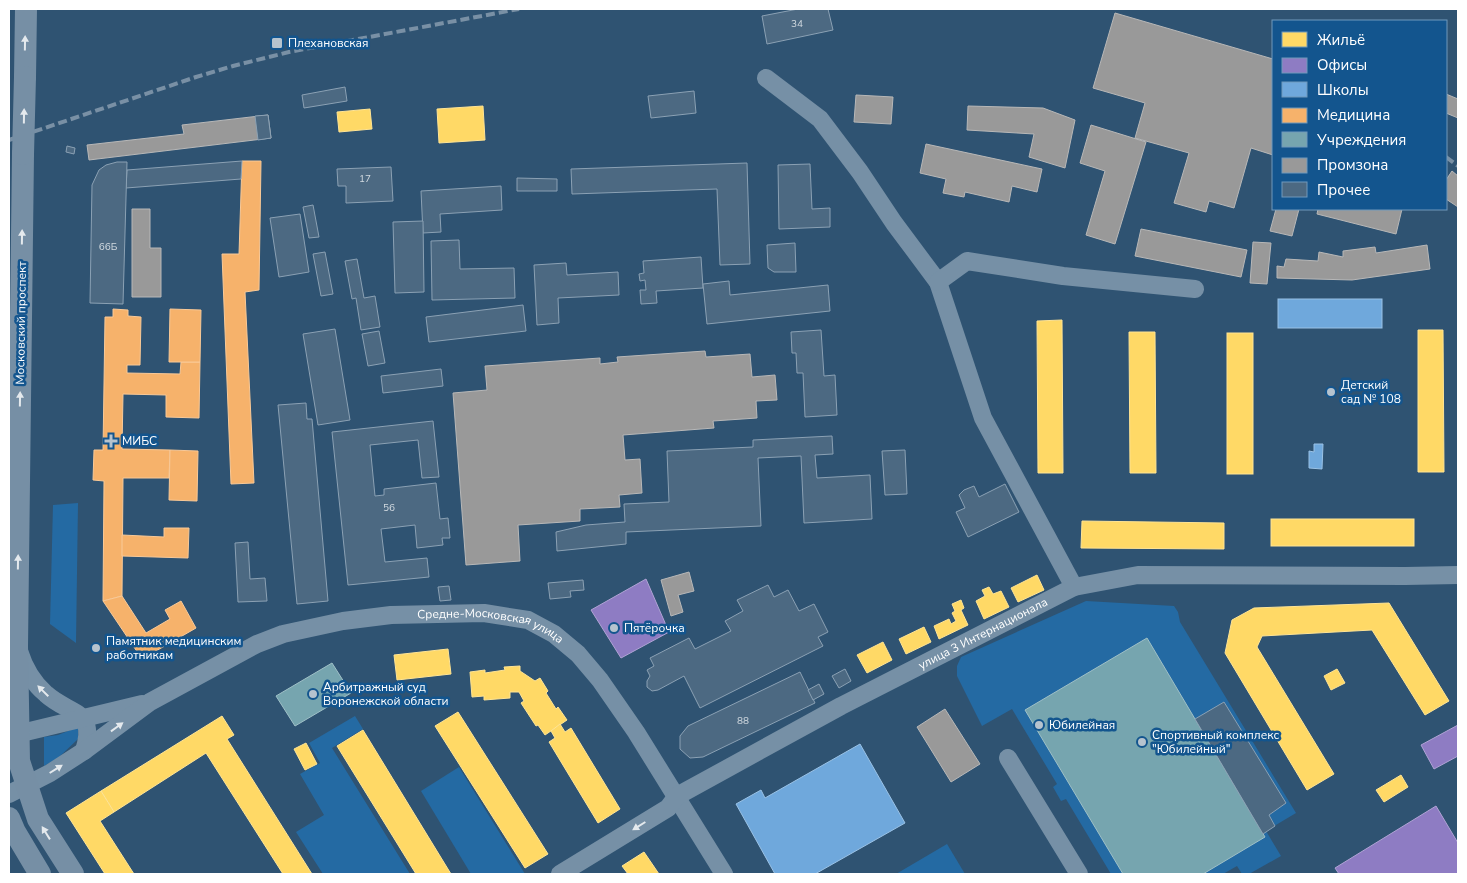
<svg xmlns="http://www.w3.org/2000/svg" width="1467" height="883" viewBox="0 0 1467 883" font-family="'Nunito Sans',sans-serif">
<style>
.green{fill:#246aa3}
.homes{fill:#ffd966;stroke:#ffe494}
.offices{fill:#8e7cc3;stroke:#b0a3d5}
.schools{fill:#6fa8dc;stroke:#9ac2e6}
.health{fill:#f6b26b;stroke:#f9c997}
.public{fill:#76a5af;stroke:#9fc0c7}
.industry{fill:#999;stroke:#b8b8b8}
.building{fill:#4c6982;stroke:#8ba1b4}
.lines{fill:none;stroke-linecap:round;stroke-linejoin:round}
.minor{stroke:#7690a6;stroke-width:18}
.major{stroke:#768fa5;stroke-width:22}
.rail{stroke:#7990a5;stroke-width:4;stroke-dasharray:9 4;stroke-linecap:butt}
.major-bridge{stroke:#768fa5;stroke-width:22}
.oneway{fill:#e4e9ed}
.poi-dot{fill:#b6c3ce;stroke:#13558e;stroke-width:2}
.labels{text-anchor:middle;stroke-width:5;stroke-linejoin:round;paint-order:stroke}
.number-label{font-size:10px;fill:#d2dae0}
.poi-label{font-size:12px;fill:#fff;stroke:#13558e;text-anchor:start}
.street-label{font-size:12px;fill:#fff;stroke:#13558e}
</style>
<rect width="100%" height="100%" fill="#2f5372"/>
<g class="green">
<polygon points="78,503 76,643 50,624 53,505"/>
<polygon points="1086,601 1174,606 1178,612 1180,622 1296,813 1266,831 1281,856 1249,874 1242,874 1237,866 1223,874 1111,874 1066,799 1061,801 1053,787 1057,784 1012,709 982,726 957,676 957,666 961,657"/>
<polygon points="355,716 363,729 332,748 410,874 323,874 296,832 324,815 300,774 320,763 309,743"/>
<polygon points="78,727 78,739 58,758 44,766 44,737 58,735"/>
<polygon points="459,767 525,874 471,874 421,791"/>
<polygon points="947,844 965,874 896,874"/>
</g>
<g class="homes">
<polygon points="483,106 485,140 439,143 437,109"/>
<polygon points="370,109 372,129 339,132 337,112"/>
<polygon points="1062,320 1063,473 1038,473 1037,321"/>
<polygon points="1418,330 1443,330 1444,472 1418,472"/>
<polygon points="1129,332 1155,332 1156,473 1130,473"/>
<rect x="1227" y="333" width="26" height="141"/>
<rect x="1271" y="519" width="143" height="27"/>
<polygon points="1082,521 1224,523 1224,549 1081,548"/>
<polygon points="1037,575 1044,590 1018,602 1011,588"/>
<polygon points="989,587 993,594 1001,591 1009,607 984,619 976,601 985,596 982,590"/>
<polygon points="961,600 964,608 961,610 968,625 939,639 934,626 949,619 951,624 956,621 952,613 955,611 952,604"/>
<polygon points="1389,603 1449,701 1425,715 1372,630 1262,636 1257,647 1334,774 1307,790 1225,653 1232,620 1254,608"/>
<polygon points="924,627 931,642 906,654 899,639"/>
<polygon points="883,642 892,660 867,673 857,655"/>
<polygon points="448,649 451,674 397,680 394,655"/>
<polygon points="520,666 520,671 535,681 540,678 548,691 546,693 556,709 558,707 567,720 545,735 538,725 536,726 521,703 524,701 519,692 510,692 510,698 484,700 484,696 472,697 470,672 485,670 485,673 505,670 504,667"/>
<polygon points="1337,669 1345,683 1331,690 1324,676"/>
<polygon points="458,712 548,854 525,868 435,726"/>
<polygon points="222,716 234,735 227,739 312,874 283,874 206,753 114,812 101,791"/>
<polygon points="560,724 565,732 571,728 620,809 598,823 549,742 555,738 551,731"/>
<polygon points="363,730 451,874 416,874 337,746"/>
<polygon points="306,743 317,764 305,770 294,749"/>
<polygon points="1401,775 1408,787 1384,802 1376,790"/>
<polygon points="101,791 114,812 100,821 134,874 105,874 66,813"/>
<polygon points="644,852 659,874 628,874 622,866"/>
</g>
<g class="offices">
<polygon points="646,579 669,632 621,658 591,610"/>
<polygon points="1458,725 1458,756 1434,769 1421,745"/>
<polygon points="1436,806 1458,843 1458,874 1339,874 1335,868"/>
</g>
<g class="schools">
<rect x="1278" y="299" width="104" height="29"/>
<polygon points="1314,444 1323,444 1322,469 1309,468 1309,451 1314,452"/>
<polygon points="860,744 905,823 815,874 775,874 736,804 761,790 765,798"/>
</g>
<g class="health">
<polygon points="242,161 261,161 259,290 245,292 254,483 231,484 222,254 239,254"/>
<polygon points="113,309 128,310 128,316 141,317 140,365 127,365 127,373 180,374 181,362 200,362 199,418 166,417 166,395 123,394 122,449 170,450 169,478 123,478 122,596 103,601 104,481 93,480 94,450 103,450 105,317 113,317"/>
<polygon points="170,309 201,310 200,362 169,362"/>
<polygon points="170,450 198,451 197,501 169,500"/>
<polygon points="164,528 189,528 188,558 122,556 122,535 164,537"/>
<polygon points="122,596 146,633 170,619 165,610 181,601 196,628 142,659 103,601"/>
</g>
<g class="public">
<polygon points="1147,638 1265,837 1203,874 1123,874 1025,710"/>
<polygon points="332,663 351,693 295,726 276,696"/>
</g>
<g class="industry">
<polygon points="1115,13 1273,59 1273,155 1251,148 1234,208 1209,201 1206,212 1174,203 1189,153 1135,138 1145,103 1093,88"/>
<polygon points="1446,94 1458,99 1458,118 1446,113"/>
<polygon points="856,95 893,97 891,124 854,122"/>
<polygon points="968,106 1043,108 1075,120 1065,168 1029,157 1034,134 967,130"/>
<polygon points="268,115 271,138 89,160 87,145 184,134 182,125"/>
<polygon points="1091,125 1146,142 1115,244 1086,235 1105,171 1080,163"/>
<polygon points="926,144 1042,169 1037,192 1012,186 1009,202 965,192 964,197 943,193 946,179 920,173"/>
<polygon points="1452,171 1458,176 1458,207 1446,199 1446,180"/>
<polygon points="132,209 150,209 150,248 161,248 161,297 132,297"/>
<polygon points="1276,209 1299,209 1292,236 1270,231"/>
<polygon points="1318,209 1402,209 1396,234 1317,214"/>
<polygon points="1141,229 1247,250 1241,277 1135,256"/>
<polygon points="1253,242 1271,243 1267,284 1250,283"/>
<polygon points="1427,245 1430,269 1352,280 1277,278 1277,266 1284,267 1286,259 1318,261 1319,252 1343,257 1343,251 1375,247 1376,253"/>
<polygon points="705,351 706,357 750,354 752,377 775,375 777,400 756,401 757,418 713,421 714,428 623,435 625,460 640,459 642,493 619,495 620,507 580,509 580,521 518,525 520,561 466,565 453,393 487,390 485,366 600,358 600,364 618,362 617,357"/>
<polygon points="689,572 694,591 678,595 683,612 671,616 661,580"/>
<polygon points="945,709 980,764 951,782 917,727"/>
</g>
<g class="building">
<polygon points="798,9 828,9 833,30 767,44 762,16"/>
<polygon points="345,87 347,101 304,108 302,95"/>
<polygon points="694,91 696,113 651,118 648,96"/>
<polygon points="268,115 271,138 258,140 255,116"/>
<polygon points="67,146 75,148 74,154 66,152"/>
<polygon points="242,161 241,179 126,188 127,170"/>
<polygon points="117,162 127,162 123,304 90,303 92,185 99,170 106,165"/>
<polygon points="747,163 750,264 720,265 717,189 572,194 571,169"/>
<polygon points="810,164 812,209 830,208 830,227 779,229 778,165"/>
<polygon points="391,167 393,201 346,203 346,186 338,186 337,169"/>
<polygon points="517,178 557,179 557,191 517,191"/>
<polygon points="501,186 502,210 440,214 441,232 423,233 421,191"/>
<polygon points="313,205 319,237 309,238 303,207"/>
<polygon points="300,214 309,272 279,277 270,218"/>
<polygon points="423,221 424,292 395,293 393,222"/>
<polygon points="459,240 460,269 514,268 515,298 432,300 431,241"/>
<polygon points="795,243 796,272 774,272 768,268 767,245"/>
<polygon points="325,252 333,294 321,296 313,254"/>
<polygon points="701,257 703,288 656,291 657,303 641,304 640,290 646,290 645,280 640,281 639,274 644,273 643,261"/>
<polygon points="357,259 364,298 375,296 380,327 361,330 356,298 352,299 345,261"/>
<polygon points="566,263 567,275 618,272 619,295 558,298 559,323 537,325 534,265"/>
<polygon points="729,281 730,295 828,285 830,311 707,324 703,284"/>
<polygon points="523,305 526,331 429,342 426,317"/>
<polygon points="335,329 350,420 318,425 303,334"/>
<polygon points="821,330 824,376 835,375 837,415 805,417 803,373 797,373 796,353 792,353 791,332"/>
<polygon points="379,331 385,363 368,366 362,334"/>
<polygon points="441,369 443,386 383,393 381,376"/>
<polygon points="306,403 307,419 312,419 328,601 297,604 278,405"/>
<polygon points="433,421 439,477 422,478 418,440 370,445 375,496 384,495 384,489 436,483 440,519 448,518 450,538 442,538 443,545 417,548 415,525 381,529 385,562 427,558 429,577 348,585 332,432"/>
<polygon points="832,436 833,454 815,455 817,478 870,475 872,519 804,523 801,456 758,458 761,526 626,532 626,544 557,551 556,532 586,525 625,522 624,504 669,502 667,451 753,447 753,440"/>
<polygon points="905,450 907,494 885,495 882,451"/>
<polygon points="1005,484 1019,512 968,537 956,512 965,508 959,495 964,490 974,486 979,497"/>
<polygon points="248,542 250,579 265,578 267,601 238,602 235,543"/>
<polygon points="583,580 584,590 570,591 571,597 550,599 548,583"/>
<polygon points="768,585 774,597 788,590 799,611 814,604 828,632 818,637 823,646 700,708 684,676 658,690 652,691 647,687 647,681 650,676 647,670 654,666 650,658 689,638 695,649 731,631 725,621 743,611 737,600"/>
<polygon points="449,586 451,600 440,601 438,587"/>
<polygon points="845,669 851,681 839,688 832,676"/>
<polygon points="800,672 815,703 703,757 690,758 680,749 680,736 688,726"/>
<polygon points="819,684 824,694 813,700 808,690"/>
<polygon points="1224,702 1286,803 1269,815 1275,826 1263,834 1195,719"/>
</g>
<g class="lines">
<g class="minor">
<polyline points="766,78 820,119 860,172 894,223 938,282 983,418 1074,587"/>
<polyline points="938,282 967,261 1063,276 1195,289"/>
<path d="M19,651C24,667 33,683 46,694C69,715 97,709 84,751"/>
<polyline points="9,736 142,704"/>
<polyline points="1008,758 1079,874"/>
<path id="s1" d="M9,794L50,773L84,751L150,702L257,644L283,634L343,621L391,615L484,613L528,620L554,634L578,654L600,680L636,732L724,874"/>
<path id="s2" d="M560,874L668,808L677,796L841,706L1074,587L1138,575L1405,576L1458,575"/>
</g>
<g class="major">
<polyline points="25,77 26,9"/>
<polyline points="23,154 17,646 19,761 38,819 73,874"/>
<polyline points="9,818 15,832 40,874"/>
</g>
<g class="rail">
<polyline points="9,140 196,77 233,66 289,52 519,9"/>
<polyline points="1446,157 1458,166"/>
</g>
<polyline class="major-bridge" points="23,154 25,77"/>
</g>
<defs><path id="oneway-solid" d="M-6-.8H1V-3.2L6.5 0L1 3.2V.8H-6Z" transform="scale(1.25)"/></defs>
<g class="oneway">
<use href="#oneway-solid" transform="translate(25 43) rotate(-89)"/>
<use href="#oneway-solid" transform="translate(24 116) rotate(-89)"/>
<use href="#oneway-solid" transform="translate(22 237) rotate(-89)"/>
<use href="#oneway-solid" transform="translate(20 399) rotate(-89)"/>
<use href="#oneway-solid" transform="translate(18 562) rotate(-89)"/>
<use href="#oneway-solid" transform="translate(43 691) rotate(-135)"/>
<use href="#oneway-solid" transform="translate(117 727) rotate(-36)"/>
<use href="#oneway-solid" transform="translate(56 769) rotate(-32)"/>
<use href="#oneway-solid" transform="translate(639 826) rotate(148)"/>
<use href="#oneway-solid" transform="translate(46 833) rotate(-122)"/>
</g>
<g class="poi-dot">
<rect x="271" y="37" width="12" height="12" rx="2.5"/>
<circle cx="1331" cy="392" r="5"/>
<path d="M108.5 433.5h5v5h5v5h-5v5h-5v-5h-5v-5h5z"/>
<circle cx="614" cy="628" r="5"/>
<circle cx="96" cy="648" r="5"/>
<circle cx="313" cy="694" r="5"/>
<circle cx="1039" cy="725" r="5"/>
<circle cx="1142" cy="742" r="5"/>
</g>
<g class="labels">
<g class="number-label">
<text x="797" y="27">34</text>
<text x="365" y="182">17</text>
<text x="108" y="250">66Б</text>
<text x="389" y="511">56</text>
<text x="743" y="724">88</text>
</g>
<g class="poi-label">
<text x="288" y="47">Плехановская</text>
<text x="1341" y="389">Детский<tspan x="1341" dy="14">сад № 108</tspan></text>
<text x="122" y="445">МИБС</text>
<text x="624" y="632">Пятёрочка</text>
<text x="106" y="645">Памятник медицинским<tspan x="106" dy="14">работникам</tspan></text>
<text x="323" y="691">Арбитражный суд<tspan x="323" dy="14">Воронежской области</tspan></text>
<text x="1049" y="729">Юбилейная</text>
<text x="1152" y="739">Спортивный комплекс<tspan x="1152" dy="14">"Юбилейный"</tspan></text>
</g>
<g class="street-label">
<text transform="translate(21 323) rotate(-89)" y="4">Московский проспект</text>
<text dy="4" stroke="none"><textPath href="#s1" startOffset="530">Средне-Московская улица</textPath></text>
<text dy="4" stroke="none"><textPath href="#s2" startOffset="488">улица 3 Интернационала</textPath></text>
</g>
</g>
<rect width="1467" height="883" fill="none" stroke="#ffffff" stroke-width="20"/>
<rect x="1272" y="20" width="175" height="190" fill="#13558e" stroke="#7199bb"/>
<rect x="1282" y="32" width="25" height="15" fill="#ffd966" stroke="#7199bb"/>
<text x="1317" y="45" font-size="15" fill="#ffffff">Жильё</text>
<rect x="1282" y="58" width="25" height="15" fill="#8e7cc3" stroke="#7199bb"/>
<text x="1317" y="70" font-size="15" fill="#ffffff">Офисы</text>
<rect x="1282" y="82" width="25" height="15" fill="#6fa8dc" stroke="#7199bb"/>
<text x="1317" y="95" font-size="15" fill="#ffffff">Школы</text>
<rect x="1282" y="108" width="25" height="15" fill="#f6b26b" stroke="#7199bb"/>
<text x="1317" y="120" font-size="15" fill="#ffffff">Медицина</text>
<rect x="1282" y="132" width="25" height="15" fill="#76a5af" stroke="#7199bb"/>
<text x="1317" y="145" font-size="15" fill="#ffffff">Учреждения</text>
<rect x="1282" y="158" width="25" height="15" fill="#999999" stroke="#7199bb"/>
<text x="1317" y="170" font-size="15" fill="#ffffff">Промзона</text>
<rect x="1282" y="182" width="25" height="15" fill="#4c6982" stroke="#7199bb"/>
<text x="1317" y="195" font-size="15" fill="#ffffff">Прочее</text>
</svg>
